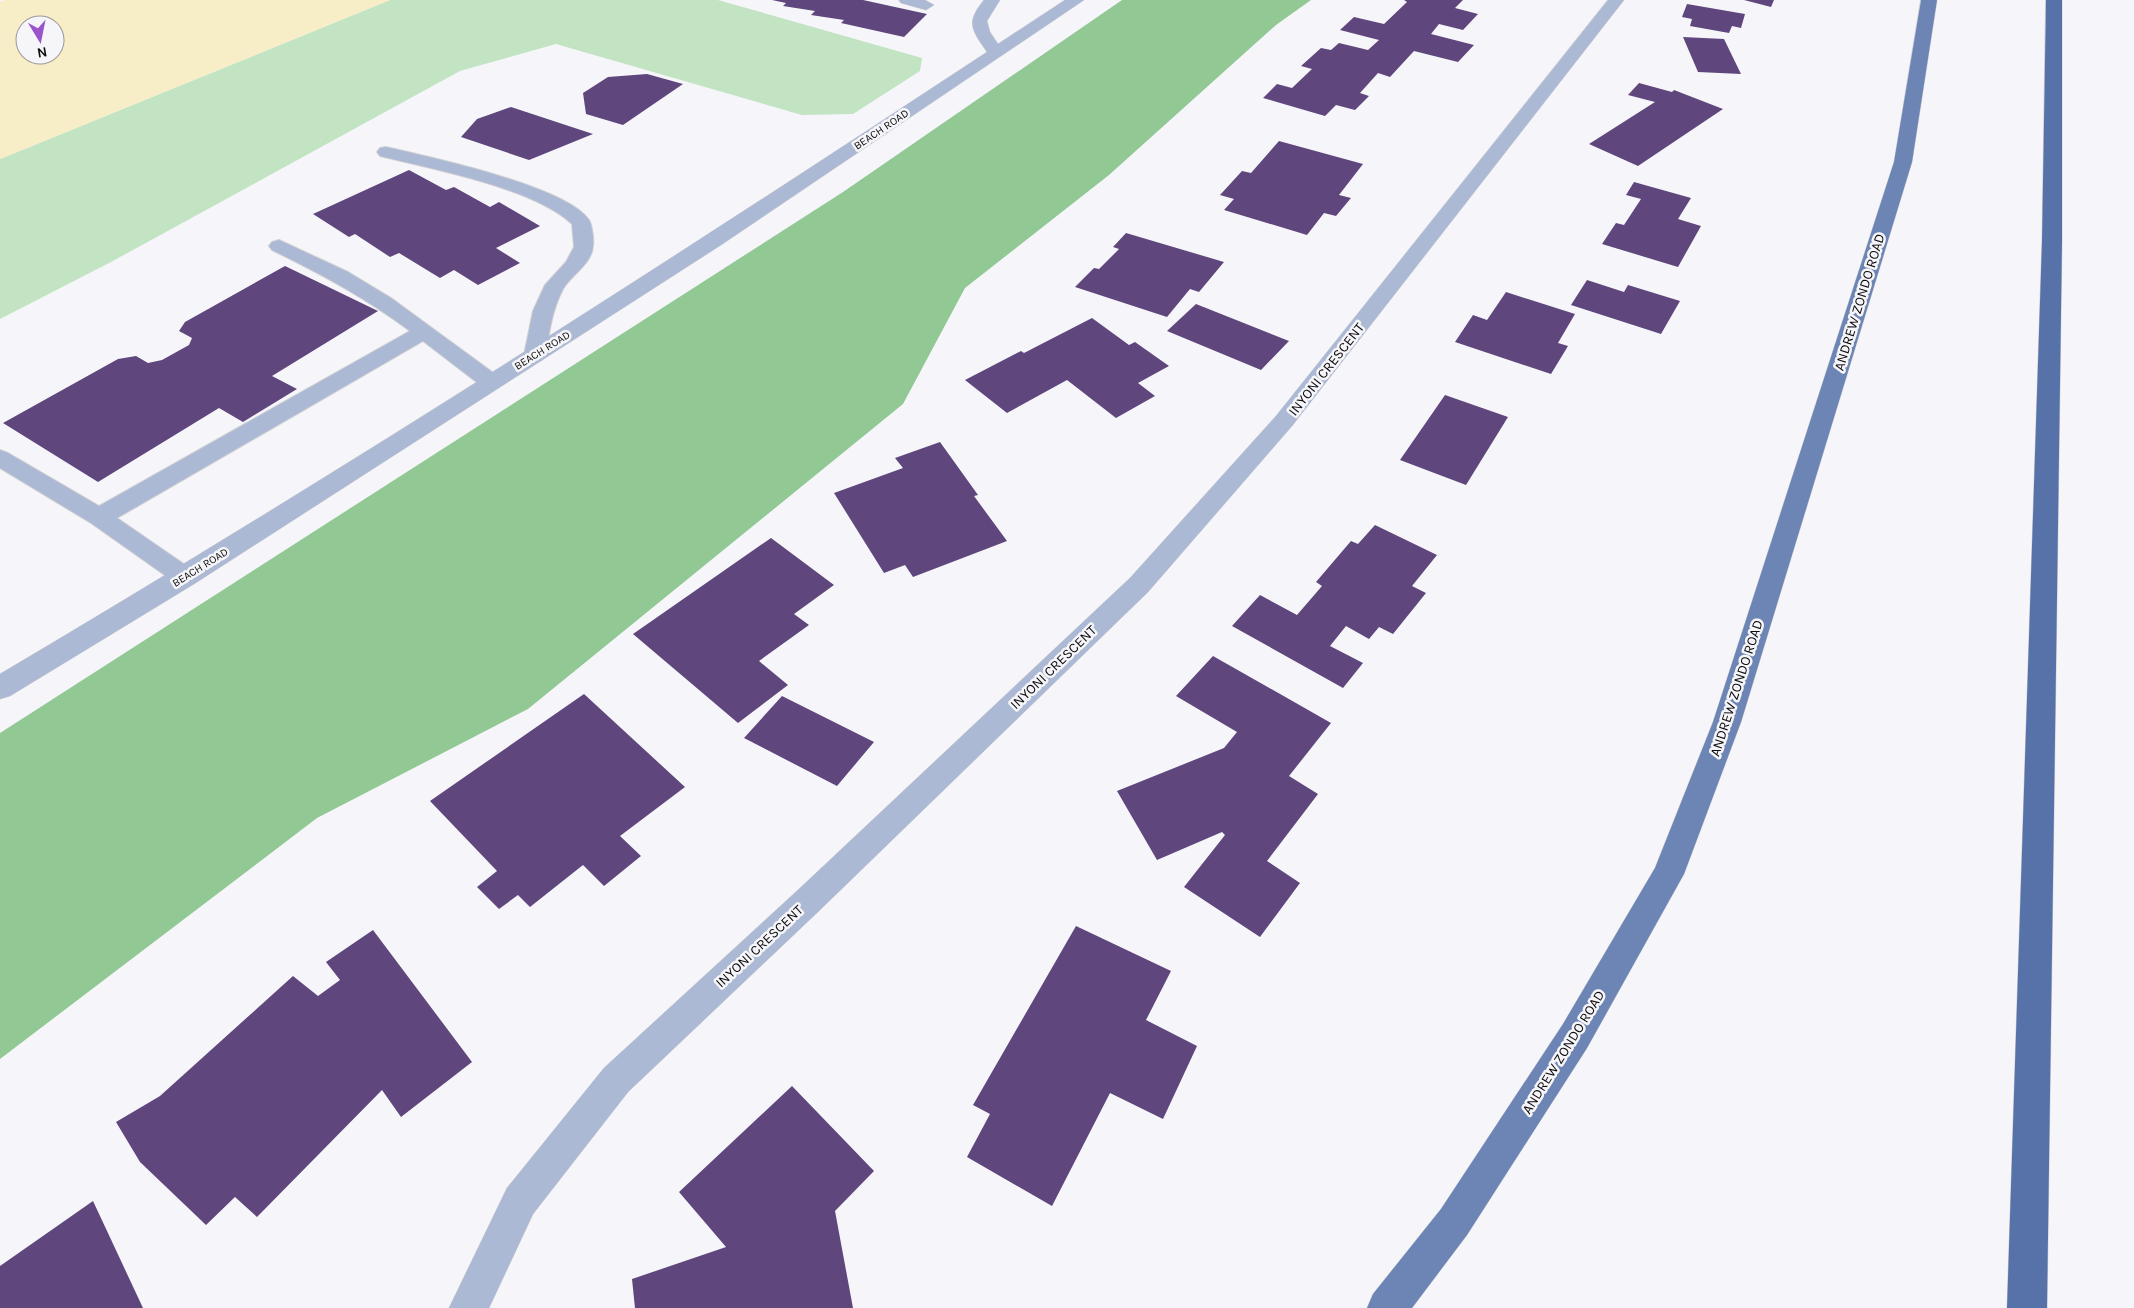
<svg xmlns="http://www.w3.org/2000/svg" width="2134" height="1308" viewBox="0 0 2134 1308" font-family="Karla,sans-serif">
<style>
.green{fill:#c2e4c3}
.forest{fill:#91c894}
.sand{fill:#f7edc7;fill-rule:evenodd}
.building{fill:#5f467d}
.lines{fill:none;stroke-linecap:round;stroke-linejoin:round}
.service-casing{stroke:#d1d1d4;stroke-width:2}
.minor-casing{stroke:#d1d1d4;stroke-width:1}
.primary-casing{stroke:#d1d1d4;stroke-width:1}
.motorway-casing{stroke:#d1d1d4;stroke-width:1}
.service{fill:#acb9d4;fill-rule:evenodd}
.minor{fill:#acb9d4;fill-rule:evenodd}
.primary{fill:#6d85b5;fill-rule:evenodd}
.motorway{fill:#5772a9;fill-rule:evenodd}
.labels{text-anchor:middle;stroke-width:5;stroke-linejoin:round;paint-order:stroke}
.far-street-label{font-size:11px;fill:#0c0c0d;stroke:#f6f6fa}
.street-label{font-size:14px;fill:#0c0c0d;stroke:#f6f6fa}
</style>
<rect width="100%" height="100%" fill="#f6f6fa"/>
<polygon class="green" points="390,0 718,0 922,58 920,71 853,114 802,115 556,44 460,71 111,262 0,319 0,159"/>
<polygon class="forest" points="1122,0 1311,0 1276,25 1109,175 965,288 903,404 528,709 317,818 0,1059 0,733 843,192"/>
<path class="sand" d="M5,0H390L0,159V2ZM25,25H55V55H25Z"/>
<g class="building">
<polygon points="772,0 863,0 927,14 904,37 841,23 844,20 811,15 815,11 783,6 786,3"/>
<polygon points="1404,0 1463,0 1455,8 1478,14 1463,30 1439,24 1431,34 1474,45 1458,62 1414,51 1390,77 1378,73 1360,93 1369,96 1355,110 1336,105 1325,116 1263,98 1277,84 1292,88 1312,69 1301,66 1321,48 1331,50 1339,43 1368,50 1379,40 1340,30 1354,17 1384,24 1407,2"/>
<polygon points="1744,0 1774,0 1771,7"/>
<polygon points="1687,4 1745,14 1741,28 1732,26 1729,33 1690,26 1692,19 1682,17"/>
<polygon points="1683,37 1724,39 1741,74 1698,72"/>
<polygon points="647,74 683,84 623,125 586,114 583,93 608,77"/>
<polygon points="1639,83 1672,92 1674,90 1723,109 1638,166 1589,144 1655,102 1628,95"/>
<polygon points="511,107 593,134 529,160 461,137 477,119"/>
<polygon points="1279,141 1363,164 1339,195 1351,198 1336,216 1324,213 1307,235 1224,210 1234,199 1220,195 1242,171 1251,173"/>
<polygon points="409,170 446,190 454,187 490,207 499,202 540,226 496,248 520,263 478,285 454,270 440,278 399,253 390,257 355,234 349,237 313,214"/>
<polygon points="1634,182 1691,198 1678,219 1701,226 1678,267 1602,244 1616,223 1624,225 1641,199 1626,195"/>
<polygon points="1126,233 1224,262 1199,292 1190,289 1167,317 1075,287 1094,268 1099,269 1119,249 1113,247"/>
<polygon points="285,266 378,311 272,376 297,389 243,422 219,408 98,482 3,423 118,359 136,356 148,363 162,360 189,345 192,338 179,331 185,322"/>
<polygon points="1587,280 1624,292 1628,285 1680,301 1661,334 1571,305"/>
<polygon points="1506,292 1575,314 1558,343 1568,346 1551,374 1455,342 1473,315 1487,320"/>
<polygon points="1196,304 1289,341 1261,370 1167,331"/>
<polygon points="1092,318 1129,345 1135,342 1169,366 1138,383 1155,396 1116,418 1067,380 1007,413 965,380 1021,351 1024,353"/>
<polygon points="1445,395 1508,417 1466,485 1400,460"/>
<polygon points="940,442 978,495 974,496 1007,541 913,577 905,565 884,573 834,493 903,468 895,458"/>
<polygon points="1375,525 1437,555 1412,586 1426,593 1393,634 1379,627 1369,639 1346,626 1330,646 1363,663 1343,688 1232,626 1260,595 1297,615 1322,586 1316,582 1351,541 1358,544"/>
<polygon points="771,538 834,585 794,614 809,625 759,661 788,685 738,723 633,634"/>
<polygon points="1213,656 1331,723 1289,776 1318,794 1267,861 1300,883 1260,937 1184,887 1225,835 1222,832 1157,860 1117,791 1224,748 1237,732 1176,696"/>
<polygon points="584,694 685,787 620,836 641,856 604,886 583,865 530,907 518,895 499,909 477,887 497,871 430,801"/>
<polygon points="782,696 874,742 837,786 744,738"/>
<polygon points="1076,926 1171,971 1146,1020 1197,1046 1163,1119 1110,1093 1052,1206 967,1157 990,1114 973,1105"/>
<polygon points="373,930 472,1062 401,1117 382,1090 257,1217 235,1197 206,1225 140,1162 116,1122 160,1096 293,976 318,996 340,980 326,962"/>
<polygon points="792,1086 874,1171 835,1211 853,1308 635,1308 632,1279 726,1247 679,1192"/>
<polygon points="93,1201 143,1308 0,1308 0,1266"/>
</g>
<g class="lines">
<g class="service-casing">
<g id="service">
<path d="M386,147C429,157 566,186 589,220C592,225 594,239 593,246C592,264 571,275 563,289C552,310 549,332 546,355L542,360L535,362L528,360L524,355L533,311L545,285L566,262L574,247L572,224C534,188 432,169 380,156L377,152L380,148Z"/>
<path d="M279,240L348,272L391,298L499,377L502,382L499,387L491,389L483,387L423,341L117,518L194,571L197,577L194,583L185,586L176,583L91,523L0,468V450L8,453L99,506L410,331C366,298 321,274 272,250L269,246L272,242Z"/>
</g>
</g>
<g class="minor-casing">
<g id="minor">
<polygon points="899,0 925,0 934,5 926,10 901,3"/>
<path d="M984,0H1000L987,21L990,32L998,44L1065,0H1084L721,245L194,584L10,696L0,699V674C335,476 662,266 987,52C972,30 965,23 984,0Z"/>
<polygon points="1608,0 1624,0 1292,426 1148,592 821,909 628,1092 533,1214 489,1308 449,1308 507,1188 604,1068 799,889 1130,578 1276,416"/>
</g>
</g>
<g class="primary-casing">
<polygon id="primary" points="1921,0 1937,0 1912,162 1741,722 1684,874 1587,1048 1467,1235 1412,1308 1367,1308 1373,1294 1441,1209 1563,1024 1655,868 1713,722 1894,162"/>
</g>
<g class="motorway-casing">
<polygon id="motorway" points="2046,0 2062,0 2062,241 2047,1308 2007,1308 2042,241"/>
</g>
<use href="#service" class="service"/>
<use href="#minor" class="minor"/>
<use href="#primary" class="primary"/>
<use href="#motorway" class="motorway"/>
</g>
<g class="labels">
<g class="far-street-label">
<text transform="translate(881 129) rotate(-34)" y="4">BEACH ROAD</text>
<text transform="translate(542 350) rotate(-32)" y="4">BEACH ROAD</text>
<text transform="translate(200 567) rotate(-32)" y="4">BEACH ROAD</text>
</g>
<g class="street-label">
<text transform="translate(1859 302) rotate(-73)" y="5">ANDREW ZONDO ROAD</text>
<text transform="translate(1326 369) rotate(-52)" y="5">INYONI CRESCENT</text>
<text transform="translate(1053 667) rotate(-44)" y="5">INYONI CRESCENT</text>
<text transform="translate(1736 688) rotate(-72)" y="5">ANDREW ZONDO ROAD</text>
<text transform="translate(759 946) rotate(-43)" y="5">INYONI CRESCENT</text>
<text transform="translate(1563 1052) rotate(-58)" y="5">ANDREW ZONDO ROAD</text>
</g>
</g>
<g transform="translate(40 40) rotate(170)"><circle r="24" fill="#f6f6fa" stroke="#98989b"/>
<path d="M0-4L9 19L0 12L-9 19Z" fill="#9955c9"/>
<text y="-8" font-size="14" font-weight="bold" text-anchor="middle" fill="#0c0c0d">N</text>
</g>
</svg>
